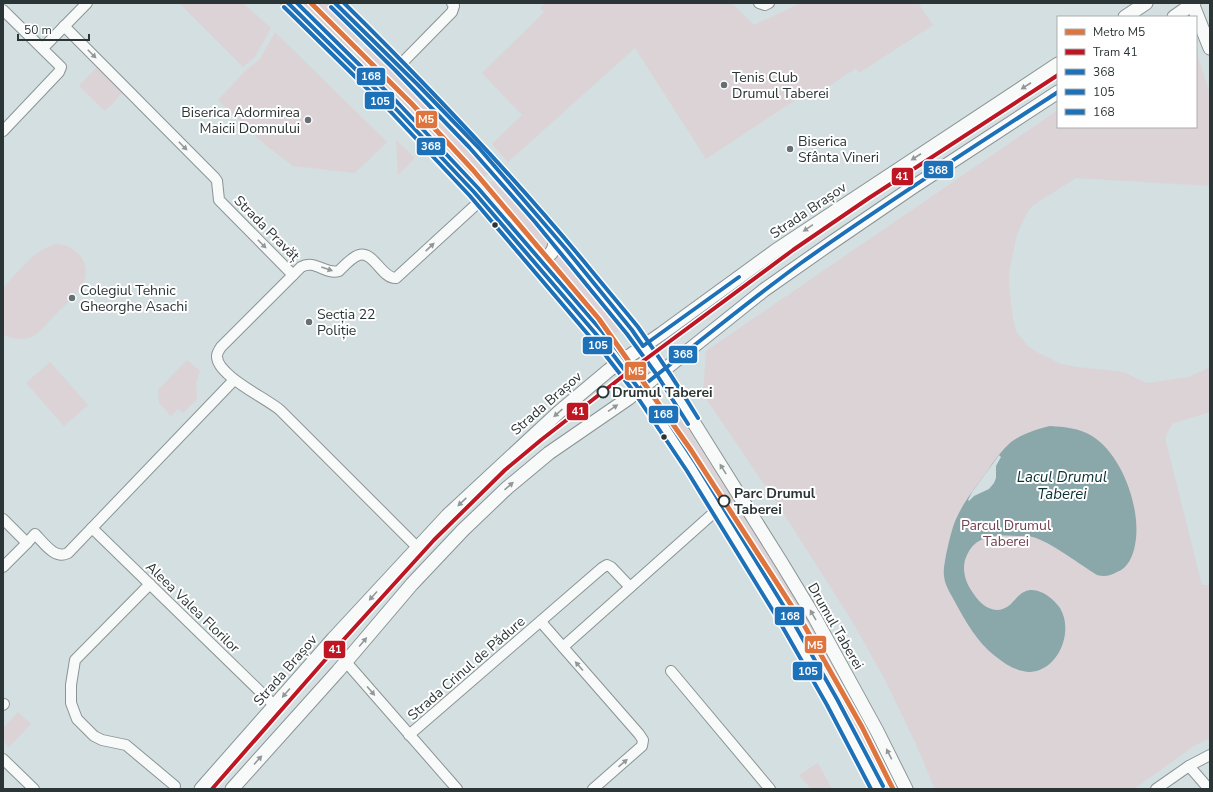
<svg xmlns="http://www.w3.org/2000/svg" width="1213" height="792" viewBox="0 0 1213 792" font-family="'Nunito Sans',sans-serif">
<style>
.green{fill:#dcd3d7}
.water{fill:#8aa7a9}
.pier{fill:#d3dfe0}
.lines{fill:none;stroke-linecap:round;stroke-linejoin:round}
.minor-casing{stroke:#8c9495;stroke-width:12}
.major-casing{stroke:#8c9495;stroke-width:15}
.minor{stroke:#f8fafa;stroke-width:10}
.major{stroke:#f8fafa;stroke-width:13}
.bus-1-casing{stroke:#fff;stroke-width:7}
.bus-2-casing{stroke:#fff;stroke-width:7}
.bus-3-casing{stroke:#fff;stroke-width:7}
.bus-1{stroke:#1d71b8;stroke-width:4}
.bus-2{stroke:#1d71b8;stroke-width:4}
.bus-3{stroke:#1d71b8;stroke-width:4}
.tram-1-casing{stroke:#fff;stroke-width:7}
.tram-1{stroke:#be1622;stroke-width:4}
.metro-1-casing{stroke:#fff;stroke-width:8}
.metro-1{stroke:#df753e;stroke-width:5}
.oneway{fill:#929898}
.poi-dot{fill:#667072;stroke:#fff;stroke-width:1.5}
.bus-dot{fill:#2c3536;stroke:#fff;stroke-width:1.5}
.stop-dot{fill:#fff;stroke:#2c3536;stroke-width:2}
.labels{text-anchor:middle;stroke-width:4;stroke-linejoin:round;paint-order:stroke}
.poi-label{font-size:14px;fill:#2c3536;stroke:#fff;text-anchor:start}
.street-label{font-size:14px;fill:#2c3536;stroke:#fff}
.stop-label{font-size:14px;font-weight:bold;fill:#2c3536;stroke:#fff;text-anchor:start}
.park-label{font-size:14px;fill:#744353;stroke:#fff}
.water-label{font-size:15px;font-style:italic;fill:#0a3134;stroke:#fff}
.line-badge{stroke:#fff;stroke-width:1.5}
.badge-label{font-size:11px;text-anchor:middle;font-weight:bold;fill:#fff}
</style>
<rect width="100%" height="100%" fill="#d3dfe0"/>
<g class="green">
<polygon points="179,3 243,3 271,28 255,57 243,67"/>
<polygon points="297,3 327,3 363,37 348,51"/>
<polygon points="545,3 732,3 754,25 801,3 918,3 933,25 859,73 856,68 810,99 806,93 706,159 635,48 508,162 492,144 522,115 482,73 544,12 540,8"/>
<polygon points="275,32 387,142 355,173 293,166 264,144 218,100 246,70 260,59"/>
<polygon points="368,45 426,104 489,173 476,187 354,59"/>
<polygon points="1196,51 1210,93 1210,186 1076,178 1032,206 1027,213 1017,234 1009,272 1009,285 1013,319 1017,333 1029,347 1037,352 1061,364 1077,367 1124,372 1146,383 1189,377 1210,367 1210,412 1172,424 1165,438 1202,585 1210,585 1210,738 1194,746 1134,789 935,789 915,742 885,680 852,621 782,511 703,394 706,351 1058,110 1058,127 1196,127"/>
<polygon points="99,65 125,90 105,111 79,86"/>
<polygon points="396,140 415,158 398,175"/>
<polygon points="494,179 546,240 548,249 545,253 533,253 480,193"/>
<path d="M58,244C68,245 75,249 81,257C97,281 70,300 55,315C49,321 39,334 32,337C22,340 12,340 3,334V288C18,272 36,247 58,244Z"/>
<polygon points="560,248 622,329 610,338 545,263"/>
<polygon points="187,360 200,371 196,382 197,399 183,413 178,409 171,416 159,403 158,390"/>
<polygon points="50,362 88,405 64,426 26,383"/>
<path d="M677,412L802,608L857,705L891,773L887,778L881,779L878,775C820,650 742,534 668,419Z"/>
<polygon points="18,712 31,724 9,747 3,741 3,728"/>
<polygon points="818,763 832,789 811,789 799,775"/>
</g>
<path class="water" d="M1050,426C1065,427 1079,428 1092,436C1123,455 1142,511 1135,545C1133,556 1128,568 1117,572C1110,576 1104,577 1097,575C1079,564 1055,545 1036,538C1031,536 1024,536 1018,536C999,535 978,534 968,553C961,565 964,579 971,590C980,605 995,618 1011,604C1015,600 1019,594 1024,592C1037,585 1053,598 1060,608C1074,631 1059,670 1030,672C1017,672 1005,664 995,656C977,642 966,622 955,602C951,594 945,586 944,576C943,569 945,562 946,555C948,546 950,536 953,527C959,508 974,489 986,473C993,462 1001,451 1011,442C1022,434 1037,429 1050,426Z"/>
<polygon class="pier" points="999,455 1001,457 996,466 996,478 994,483 989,489 974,496 969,501 968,500 972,492"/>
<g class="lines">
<g class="minor-casing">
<g id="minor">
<polyline points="759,3 765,5 769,3"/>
<polyline points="3,10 61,67 59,72 3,131"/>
<polyline points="64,26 215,178 217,181 219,200 293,275"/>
<polyline points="43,48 87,3"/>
<polyline points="399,66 452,12 454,6 452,3"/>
<path d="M3,519L27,543L35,534C44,543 55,560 68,553L234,380"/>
<polyline points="92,528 275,706"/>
<path d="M417,547L280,410C266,398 216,375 217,356C217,353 219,350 221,347L301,267C315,259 325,275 339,271C344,266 352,257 359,255C374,251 382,279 396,278L481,200"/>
<polyline points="3,567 27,543"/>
<polyline points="150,584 75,660 71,685 71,703 77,719 94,736 102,740 126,745 175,786"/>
<polyline points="541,622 639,734 643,740 642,746 593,789"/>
<polyline points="563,647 718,509"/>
<polyline points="346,662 457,789"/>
<polyline points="671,671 770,789"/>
<polyline points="3,705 4,704"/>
<polyline points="409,735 602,568 607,565 611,567 630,587"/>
<polyline points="3,759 34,789"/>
<polyline points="1189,766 1209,789"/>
<polyline points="1156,789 1189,766 1210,755"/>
</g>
</g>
<g class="major-casing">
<g id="major">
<path d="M288,3L394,107L474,192L608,348C624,370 642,391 657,414C689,461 719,511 749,560C795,635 839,710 878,789"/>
<polyline points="335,3 399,66 497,169 555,236 632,330 662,372 781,562 815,618 877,731 906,789"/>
<polyline points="1192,3 1210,48"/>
<polyline points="1125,17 1146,3"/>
<polyline points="1174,17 1194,3"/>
<path d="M531,257C548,261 556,253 555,236"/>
<polyline points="201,789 333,639 448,515 559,412 609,370 661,334 775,251 1058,64"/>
<polyline points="232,789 338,671 412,584 463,530 507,488 549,453 629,398 764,290 831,243 913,187 1058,92"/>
</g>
</g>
<use href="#minor" class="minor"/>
<use href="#major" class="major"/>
<g class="bus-1-casing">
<g id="bus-1">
<path d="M288,3L394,107L474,192L608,348L639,389C693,347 746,303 801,263C885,203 972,148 1058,92"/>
<polyline points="335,3 418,85 479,148 566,249 632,330 643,346 739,277"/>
</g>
</g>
<g class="bus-2-casing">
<g id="bus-2">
<polyline points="284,7 390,111 470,196 603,352 634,392 687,471 778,619 827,705 871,789"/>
<polyline points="331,7 395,70 469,147 535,222 627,334 657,375 688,424"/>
</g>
</g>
<g class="bus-3-casing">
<g id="bus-3">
<polyline points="297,3 398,103 478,188 613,344 644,385 697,465 788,613 837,699 883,786"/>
<path d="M344,3C429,87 510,172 586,264C603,285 621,306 638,327C659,357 679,387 698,418"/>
</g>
</g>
<use href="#bus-1" class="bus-1"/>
<use href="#bus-2" class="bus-2"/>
<use href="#bus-3" class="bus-3"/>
<g class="tram-1-casing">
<polyline id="tram-1" points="212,789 326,659 434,540 505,470 541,440 627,373 793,250 869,198 1058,75"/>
</g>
<use href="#tram-1" class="tram-1"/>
<g class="metro-1-casing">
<polyline id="metro-1" points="311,3 412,104 473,170 599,319 691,450 804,625 862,727 893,789"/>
</g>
<use href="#metro-1" class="metro-1"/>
</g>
<defs><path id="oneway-solid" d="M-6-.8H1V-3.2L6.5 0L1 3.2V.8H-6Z"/></defs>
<g class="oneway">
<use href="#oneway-solid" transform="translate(92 54) rotate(45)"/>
<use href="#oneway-solid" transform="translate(1026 86) rotate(147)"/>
<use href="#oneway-solid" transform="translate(183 146) rotate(45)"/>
<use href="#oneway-solid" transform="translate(916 157) rotate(147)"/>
<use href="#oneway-solid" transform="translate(808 228) rotate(146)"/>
<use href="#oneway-solid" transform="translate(262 244) rotate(45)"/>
<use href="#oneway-solid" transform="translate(430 247) rotate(-43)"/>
<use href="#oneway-solid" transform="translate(327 269) rotate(19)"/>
<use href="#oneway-solid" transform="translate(613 408) rotate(-34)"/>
<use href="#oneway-solid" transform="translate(558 413) rotate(138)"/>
<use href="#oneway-solid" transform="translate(723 469) rotate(-122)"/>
<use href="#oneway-solid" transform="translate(509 486) rotate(-41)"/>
<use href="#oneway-solid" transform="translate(462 502) rotate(137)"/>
<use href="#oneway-solid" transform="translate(373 596) rotate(132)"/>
<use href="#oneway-solid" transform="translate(813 615) rotate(-120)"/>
<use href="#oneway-solid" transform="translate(363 642) rotate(-50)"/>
<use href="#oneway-solid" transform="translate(579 666) rotate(-131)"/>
<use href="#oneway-solid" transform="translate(371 691) rotate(49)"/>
<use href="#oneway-solid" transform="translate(286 693) rotate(131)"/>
<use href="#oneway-solid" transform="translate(889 754) rotate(-117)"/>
<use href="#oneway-solid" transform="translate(258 760) rotate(-48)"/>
<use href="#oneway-solid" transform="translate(623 763) rotate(-41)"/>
</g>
<g class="poi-dot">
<circle cx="724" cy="85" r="4"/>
<circle cx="308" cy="120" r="4"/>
<circle cx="790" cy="149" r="4"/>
<circle cx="72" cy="298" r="4"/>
<circle cx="309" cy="322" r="4"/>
</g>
<g class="bus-dot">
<circle cx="495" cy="225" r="3.5"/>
<circle cx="664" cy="437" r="3.5"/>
</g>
<g class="stop-dot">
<circle cx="603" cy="392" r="5.5"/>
<circle cx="724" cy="501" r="5.5"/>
</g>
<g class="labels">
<g class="poi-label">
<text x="732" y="82">Tenis Club<tspan x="732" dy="16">Drumul Taberei</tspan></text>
<text x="300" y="117" text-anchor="end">Biserica Adormirea<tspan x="300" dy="16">Maicii Domnului</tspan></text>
<text x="798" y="146">Biserica<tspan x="798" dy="16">Sfânta Vineri</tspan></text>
<text x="80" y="295">Colegiul Tehnic<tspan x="80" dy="16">Gheorghe Asachi</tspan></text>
<text x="317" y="319">Secția 22<tspan x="317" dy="16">Poliție</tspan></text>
</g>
<g class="street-label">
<text transform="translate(808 210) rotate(-34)" y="5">Strada Brașov</text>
<text transform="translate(267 228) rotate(45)" y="5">Strada Pravăț</text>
<text transform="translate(546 403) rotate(-41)" y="5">Strada Brașov</text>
<text transform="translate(193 607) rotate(44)" y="5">Aleea Valea Florilor</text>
<text transform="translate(836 626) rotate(60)" y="5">Drumul Taberei</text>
<text transform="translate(466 668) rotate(-41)" y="5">Strada Crinul de Pădure</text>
<text transform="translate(285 670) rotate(-49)" y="5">Strada Brașov</text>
</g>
<g class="stop-label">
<text x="612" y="397">Drumul Taberei</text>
<text x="734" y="498">Parc Drumul<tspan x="734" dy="16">Taberei</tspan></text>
</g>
<g class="park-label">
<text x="1006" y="530">Parcul Drumul<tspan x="1006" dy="16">Taberei</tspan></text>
</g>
<g class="water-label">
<text x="1062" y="482">Lacul Drumul<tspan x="1062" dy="17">Taberei</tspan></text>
</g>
</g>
<g class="line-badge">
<rect x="356" y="67" width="30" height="19" rx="4" fill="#1d71b8"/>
<rect x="364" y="91" width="31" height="19" rx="4" fill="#1d71b8"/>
<rect x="415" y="110" width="23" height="19" rx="4" fill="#df753e"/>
<rect x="416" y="137" width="30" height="19" rx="4" fill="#1d71b8"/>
<rect x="923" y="160" width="31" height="19" rx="4" fill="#1d71b8"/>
<rect x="891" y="167" width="23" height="19" rx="4" fill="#be1622"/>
<rect x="582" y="336" width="31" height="19" rx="4" fill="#1d71b8"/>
<rect x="668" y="345" width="30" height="19" rx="4" fill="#1d71b8"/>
<rect x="624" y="361" width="23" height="20" rx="4" fill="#df753e"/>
<rect x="566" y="402" width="23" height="19" rx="4" fill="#be1622"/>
<rect x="648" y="405" width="31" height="19" rx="4" fill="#1d71b8"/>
<rect x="774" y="606" width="31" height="20" rx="4" fill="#1d71b8"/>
<rect x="804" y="635" width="23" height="19" rx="4" fill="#df753e"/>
<rect x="323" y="640" width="23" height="19" rx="4" fill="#be1622"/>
<rect x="792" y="661" width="31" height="20" rx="4" fill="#1d71b8"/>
</g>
<g class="badge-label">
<text x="371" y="80">168</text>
<text x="380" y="105">105</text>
<text x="426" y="123">M5</text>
<text x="431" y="150">368</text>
<text x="938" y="174">368</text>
<text x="902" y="180">41</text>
<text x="598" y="349">105</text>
<text x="683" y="358">368</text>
<text x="636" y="375">M5</text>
<text x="578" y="415">41</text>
<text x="663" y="418">168</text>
<text x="790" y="620">168</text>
<text x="815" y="649">M5</text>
<text x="335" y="653">41</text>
<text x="808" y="675">105</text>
</g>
<rect width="1213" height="792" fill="none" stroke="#2c3536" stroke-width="8"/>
<rect x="1057" y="16" width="140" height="112" fill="#ffffff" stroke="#abaeaf"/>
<rect x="1065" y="29" width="20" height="6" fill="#df753e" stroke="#abaeaf"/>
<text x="1093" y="36" font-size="12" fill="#2c3536">Metro M5</text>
<rect x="1065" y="49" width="20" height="6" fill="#be1622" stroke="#abaeaf"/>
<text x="1093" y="56" font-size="12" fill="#2c3536">Tram 41</text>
<rect x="1065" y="69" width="20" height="6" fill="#1d71b8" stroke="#abaeaf"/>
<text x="1093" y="76" font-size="12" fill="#2c3536">368</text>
<rect x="1065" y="89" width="20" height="6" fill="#1d71b8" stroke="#abaeaf"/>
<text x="1093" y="96" font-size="12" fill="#2c3536">105</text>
<rect x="1065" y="109" width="20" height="6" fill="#1d71b8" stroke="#abaeaf"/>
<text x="1093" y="116" font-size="12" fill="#2c3536">168</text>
<path d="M18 34v6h71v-6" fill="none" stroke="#2c3536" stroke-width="2"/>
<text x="24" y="34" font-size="12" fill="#2c3536" stroke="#ffffff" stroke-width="3" paint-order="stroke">50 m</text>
</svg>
